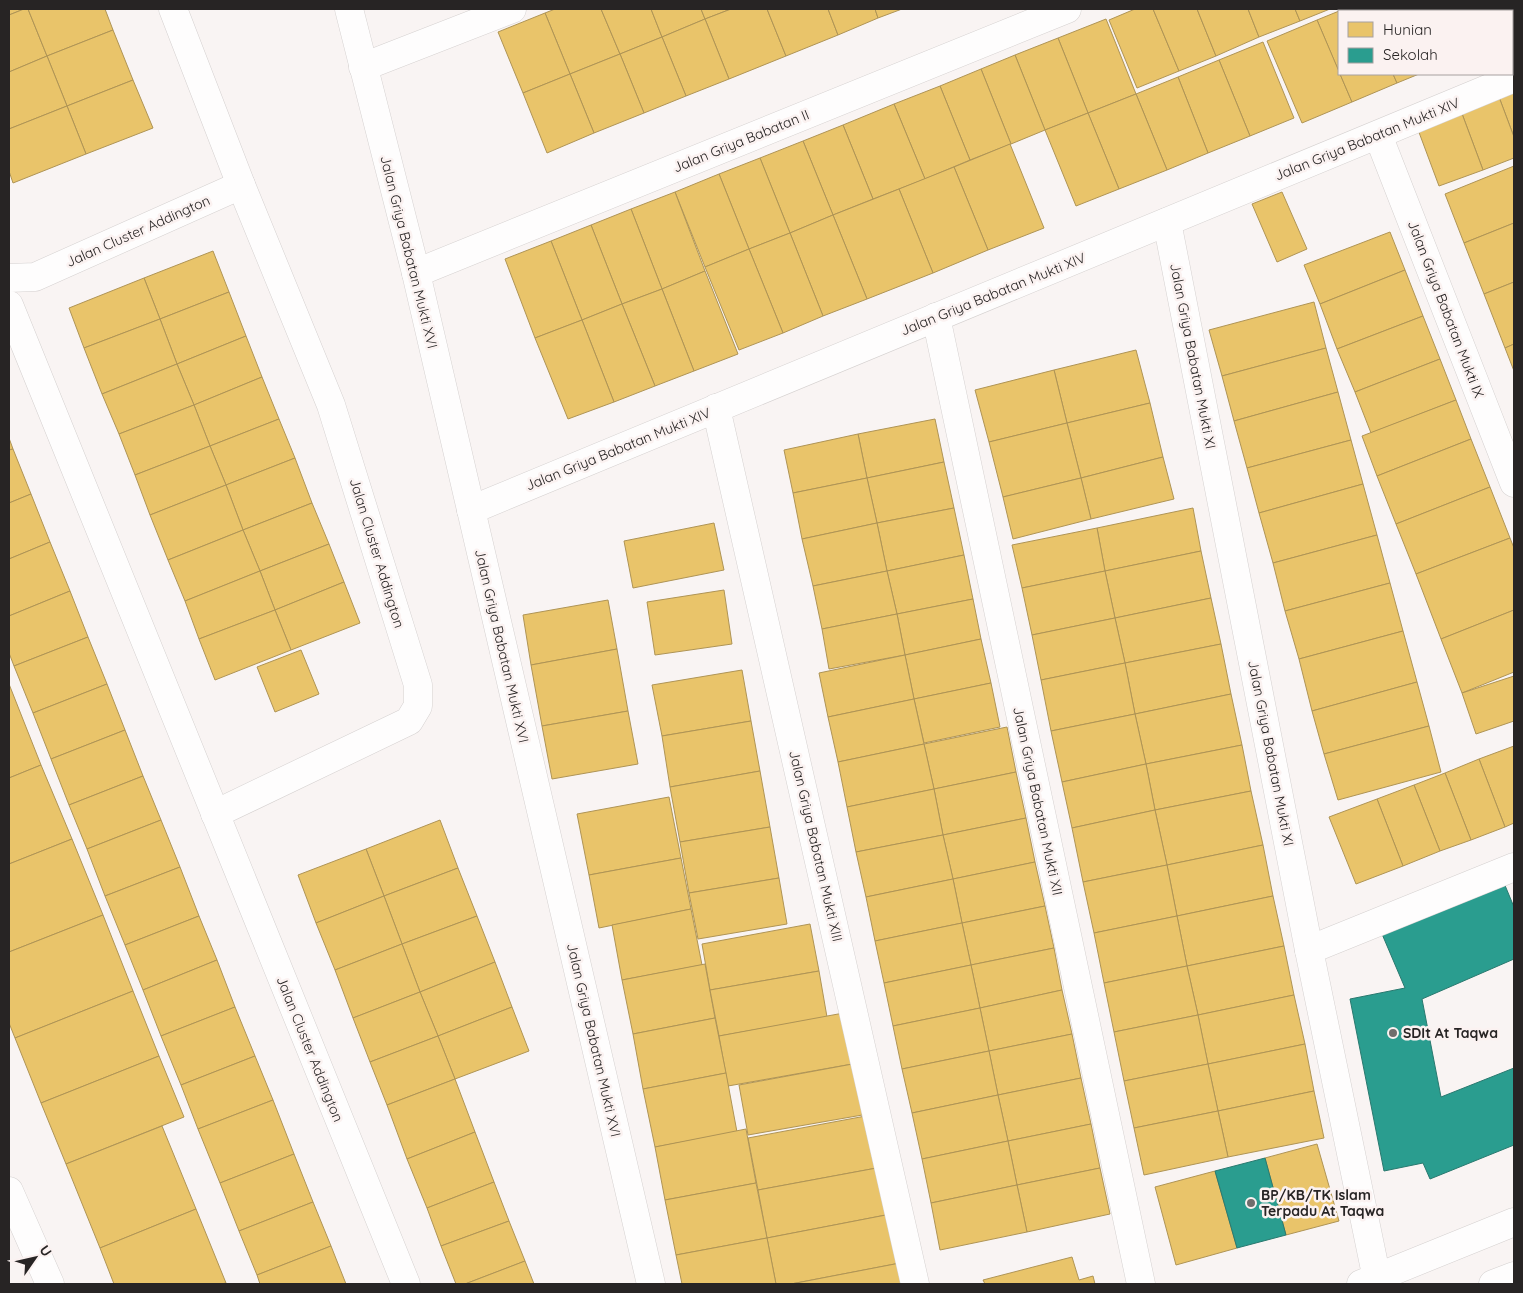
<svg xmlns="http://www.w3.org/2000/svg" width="1523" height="1293" viewBox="0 0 1523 1293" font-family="Quicksand,sans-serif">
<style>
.homes{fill:#e9c46a;stroke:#af9455}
.schools{fill:#2a9d8f;stroke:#29796f}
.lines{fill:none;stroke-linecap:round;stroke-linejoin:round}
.minor-casing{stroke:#d5d1d0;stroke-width:29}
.minor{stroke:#fefdfd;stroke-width:28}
.poi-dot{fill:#706d6c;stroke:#fbf2f1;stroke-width:2}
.labels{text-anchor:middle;stroke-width:5;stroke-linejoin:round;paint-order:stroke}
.street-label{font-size:14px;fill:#272424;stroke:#fbf2f1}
.poi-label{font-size:14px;font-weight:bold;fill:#272424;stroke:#fbf2f1;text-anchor:start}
</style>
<rect width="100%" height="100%" fill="#f9f4f3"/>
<g class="homes">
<polygon points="9,9 24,9 9,15"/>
<polygon points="24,9 28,9 47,56 9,72 9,15"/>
<polygon points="28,9 105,9 113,30 47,56"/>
<polygon points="555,9 601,9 620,54 570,74 545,13"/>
<polygon points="601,9 651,9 662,37 620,54"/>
<polygon points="651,9 701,9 705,19 662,37"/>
<polygon points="701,9 731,9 705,19"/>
<polygon points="731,9 767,9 786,56 729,79 705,19"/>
<polygon points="767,9 828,9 838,35 786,56"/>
<polygon points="828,9 875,9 878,18 838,35"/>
<polygon points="875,9 902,9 878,18"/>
<polygon points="1135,9 1153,9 1179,71 1137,88 1109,20"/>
<polygon points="1153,9 1197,9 1216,56 1179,71"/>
<polygon points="1197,9 1248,9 1259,37 1216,56"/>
<polygon points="1248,9 1295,9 1300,21 1259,37"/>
<polygon points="1295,9 1330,9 1300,21"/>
<polygon points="1344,9 1365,9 1366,11 1339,11 1339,72 1317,20"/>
<polygon points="1365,9 1426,9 1427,11 1366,11"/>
<polygon points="1486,9 1514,9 1514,18 1512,19 1512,11 1487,11"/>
<polygon points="545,13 570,74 523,93 498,32"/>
<polygon points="705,19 729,79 686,96 662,37"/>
<polygon points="1106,19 1136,94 1088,113 1058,38"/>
<polygon points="1317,20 1352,102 1302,123 1267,41"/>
<polygon points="113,30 133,80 67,106 47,56"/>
<polygon points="662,37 686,96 644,113 620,54"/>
<polygon points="1058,38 1088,113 1045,130 1015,55"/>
<polygon points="1263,42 1294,118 1250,136 1219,60"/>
<polygon points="620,54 644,113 594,133 570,74"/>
<polygon points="1015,55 1045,130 1011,144 981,69"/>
<polygon points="47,56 67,106 9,129 9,72"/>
<polygon points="1219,60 1250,136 1208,153 1178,77"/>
<polygon points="981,69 1011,144 970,160 940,86"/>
<polygon points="570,74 594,133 547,153 523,93"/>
<polygon points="1340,74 1393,74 1397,83 1352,102"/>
<polygon points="1393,74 1419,74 1397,83"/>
<polygon points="1178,77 1208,153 1167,170 1136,94"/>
<polygon points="133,80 153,128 86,154 67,106"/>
<polygon points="940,86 970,160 925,179 894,104"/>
<polygon points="1514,91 1514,137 1499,97"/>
<polygon points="1136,94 1167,170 1119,189 1088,113"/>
<polygon points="1499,97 1514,137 1514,158 1483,170 1461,111"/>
<polygon points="894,104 925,179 873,199 843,125"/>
<polygon points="67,106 86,154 13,183 9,171 9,129"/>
<polygon points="1461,111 1483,170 1439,186 1417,127"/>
<polygon points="1088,113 1119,189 1076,206 1045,130"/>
<polygon points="843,125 873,199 833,215 803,141"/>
<polygon points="803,141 833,215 790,233 760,158"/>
<polygon points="1010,144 1044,228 988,250 954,167"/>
<polygon points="760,158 790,233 749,249 719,174"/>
<polygon points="1514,166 1514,223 1464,243 1445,194"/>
<polygon points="954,167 988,250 933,273 899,189"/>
<polygon points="719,174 749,249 705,267 675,192"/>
<polygon points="899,189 933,273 867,299 833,215"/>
<polygon points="675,192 705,271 662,289 631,209"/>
<polygon points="1282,192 1307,249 1277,262 1252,204"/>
<polygon points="631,209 662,289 622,304 591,225"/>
<polygon points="833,215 867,299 823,316 790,233"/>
<polygon points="1514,223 1514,282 1484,294 1464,243"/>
<polygon points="591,225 622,304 582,320 551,241"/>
<polygon points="1390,232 1405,270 1320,304 1304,265"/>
<polygon points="790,233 823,316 783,333 749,249"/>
<polygon points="551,241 582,320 535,338 505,259"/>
<polygon points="749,249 783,333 739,350 705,267"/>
<polygon points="213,251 229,292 160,319 144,278"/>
<polygon points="1405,270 1423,316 1337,349 1320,304"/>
<polygon points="705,271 738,354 694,371 662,289"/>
<polygon points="144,278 160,319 84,348 69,308"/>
<polygon points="1514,282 1514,344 1505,348 1484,294"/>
<polygon points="662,289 694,371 655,386 622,304"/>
<polygon points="229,292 246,336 177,364 160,319"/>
<polygon points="1314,302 1326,348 1222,376 1209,330"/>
<polygon points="622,304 655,386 614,402 582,320"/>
<polygon points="1423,316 1440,359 1355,392 1337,349"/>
<polygon points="160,319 177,364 102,394 84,348"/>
<polygon points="582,320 614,402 568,419 535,338"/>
<polygon points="246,336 262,377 194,405 177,364"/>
<polygon points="1514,344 1514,371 1505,348"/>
<polygon points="1326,348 1338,392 1234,421 1222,376"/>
<polygon points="1136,350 1150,403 1067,423 1054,370"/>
<polygon points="1440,359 1456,400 1371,433 1355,392"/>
<polygon points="177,364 194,405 119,434 102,394"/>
<polygon points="1054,370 1067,423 989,442 975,390"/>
<polygon points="262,377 279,419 210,446 194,405"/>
<polygon points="1338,392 1351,440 1247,468 1234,421"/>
<polygon points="1456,400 1471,439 1377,476 1362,436"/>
<polygon points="1150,403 1163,457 1081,478 1067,423"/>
<polygon points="194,405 210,446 135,475 119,434"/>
<polygon points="279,419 295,458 226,485 210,446"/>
<polygon points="935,419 944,462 867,478 858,434"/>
<polygon points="1067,423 1081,478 1003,497 989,442"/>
<polygon points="858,434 867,478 793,493 784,450"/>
<polygon points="9,438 13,449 9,450"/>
<polygon points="1471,439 1490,487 1396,524 1377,476"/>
<polygon points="1351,440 1363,484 1259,513 1247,468"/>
<polygon points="210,446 226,485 150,515 135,475"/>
<polygon points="13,449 31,494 9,503 9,450"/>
<polygon points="1163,457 1174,499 1091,519 1081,478"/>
<polygon points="295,458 312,503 243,530 226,485"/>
<polygon points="944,462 954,508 877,523 867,478"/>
<polygon points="867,478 877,523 802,539 793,493"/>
<polygon points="1081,478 1091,519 1013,539 1003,497"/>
<polygon points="1363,484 1377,535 1273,563 1259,513"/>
<polygon points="226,485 243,530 168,560 150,515"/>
<polygon points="1490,487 1510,538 1416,574 1396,524"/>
<polygon points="31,494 50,542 9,559 9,503"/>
<polygon points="312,503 329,544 260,571 243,530"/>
<polygon points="954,508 964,555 887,571 877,523"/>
<polygon points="1193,508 1201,551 1105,571 1097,528"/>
<polygon points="714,523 724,570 633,588 624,541"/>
<polygon points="877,523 887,571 813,586 802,539"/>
<polygon points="1097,528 1105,571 1022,588 1012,545"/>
<polygon points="243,530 260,571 185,601 168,560"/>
<polygon points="1377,535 1390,583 1285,611 1273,563"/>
<polygon points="1510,538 1514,548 1514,610 1441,639 1416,574"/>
<polygon points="50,542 70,591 9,616 9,559"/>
<polygon points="329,544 344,582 275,610 260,571"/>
<polygon points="1201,551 1211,598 1115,618 1105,571"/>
<polygon points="964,555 973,599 897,614 887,571"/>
<polygon points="260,571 275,610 199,639 185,601"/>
<polygon points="887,571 897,614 822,629 813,586"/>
<polygon points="1105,571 1115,618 1032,635 1022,588"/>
<polygon points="344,582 360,623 291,650 275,610"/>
<polygon points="1390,583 1403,631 1299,659 1285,611"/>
<polygon points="724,590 732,644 655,655 647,602"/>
<polygon points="70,591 88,637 14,666 9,653 9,616"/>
<polygon points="1211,598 1221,644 1125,663 1115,618"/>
<polygon points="973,599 981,639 905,655 897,614"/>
<polygon points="608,600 617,649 531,665 523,615"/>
<polygon points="275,610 291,650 215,680 199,639"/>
<polygon points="1514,610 1514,672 1462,693 1441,639"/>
<polygon points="897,614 905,655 829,669 822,629"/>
<polygon points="1115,618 1125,663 1041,680 1032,635"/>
<polygon points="1403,631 1417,682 1312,711 1299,659"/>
<polygon points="88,637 107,684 33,713 14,666"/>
<polygon points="981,639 991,683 914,699 905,655"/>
<polygon points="1221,644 1231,694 1135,714 1125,663"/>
<polygon points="617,649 628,711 542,726 531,665"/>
<polygon points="301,650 319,694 275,712 257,667"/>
<polygon points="905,655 914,699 828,717 819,673"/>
<polygon points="1125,663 1135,714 1051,731 1041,680"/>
<polygon points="742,670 751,721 662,736 652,685"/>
<polygon points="1514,676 1514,721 1476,734 1462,693"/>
<polygon points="1417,682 1429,726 1324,754 1312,711"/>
<polygon points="991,683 1000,727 924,743 914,699"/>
<polygon points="9,684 41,765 9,778"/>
<polygon points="107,684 125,730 51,759 33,713"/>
<polygon points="1231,694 1242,745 1146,764 1135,714"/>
<polygon points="914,699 924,744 838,762 828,717"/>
<polygon points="628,711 638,764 552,779 542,726"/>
<polygon points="1135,714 1146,764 1062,782 1051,731"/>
<polygon points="751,721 760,771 670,787 662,736"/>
<polygon points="1429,726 1441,772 1338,800 1324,754"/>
<polygon points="1007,727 1016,772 934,789 924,744"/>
<polygon points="125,730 143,776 69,805 51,759"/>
<polygon points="924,744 934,789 847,807 838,762"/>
<polygon points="1242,745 1251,791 1155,810 1146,764"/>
<polygon points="1514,746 1514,823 1505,827 1479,759"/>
<polygon points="1479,759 1505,827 1471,840 1445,773"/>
<polygon points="1146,764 1155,810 1072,828 1062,782"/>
<polygon points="41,765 72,839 9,864 9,778"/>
<polygon points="760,771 770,827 680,842 670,787"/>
<polygon points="1016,772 1026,818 943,835 934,789"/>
<polygon points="1445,773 1471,840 1440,851 1414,785"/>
<polygon points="143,776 161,820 87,849 69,805"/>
<polygon points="1414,785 1440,851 1403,866 1377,799"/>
<polygon points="934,789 943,835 856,852 847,807"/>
<polygon points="1251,791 1263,845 1167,865 1155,810"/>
<polygon points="669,797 681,858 589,875 577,814"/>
<polygon points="1377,799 1403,866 1356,884 1329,817"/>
<polygon points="1155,810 1167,865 1083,882 1072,828"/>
<polygon points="1026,818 1035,862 953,879 943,835"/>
<polygon points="161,820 180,867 105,896 87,849"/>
<polygon points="440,820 458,868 384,896 366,849"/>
<polygon points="770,827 779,878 689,893 680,842"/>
<polygon points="943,835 953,879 866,897 856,852"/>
<polygon points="72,839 103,915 9,952 9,864"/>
<polygon points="1263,845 1273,896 1177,916 1167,865"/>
<polygon points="366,849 384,896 316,923 298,875"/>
<polygon points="681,858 691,909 599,928 589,875"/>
<polygon points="1035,862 1045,906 962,923 953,879"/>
<polygon points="1167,865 1177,916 1094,933 1083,882"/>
<polygon points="180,867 199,916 125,945 105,896"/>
<polygon points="458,868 477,916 402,944 384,896"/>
<polygon points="779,878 787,924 698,939 689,893"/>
<polygon points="953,879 962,923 875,941 866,897"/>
<polygon points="384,896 402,944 335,970 316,923"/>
<polygon points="1273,896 1284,946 1187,966 1177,916"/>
<polygon points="1045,906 1054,948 971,965 962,923"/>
<polygon points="691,909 702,965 622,980 612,925"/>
<polygon points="103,915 133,991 15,1038 9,1023 9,952"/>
<polygon points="199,916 217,960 143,990 125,945"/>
<polygon points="477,916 495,962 420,992 402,944"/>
<polygon points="1177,916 1187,966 1104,983 1094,933"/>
<polygon points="962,923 971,965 884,983 875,941"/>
<polygon points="810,924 819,971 710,990 702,944"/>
<polygon points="402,944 420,992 353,1018 335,970"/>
<polygon points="1284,946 1294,995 1198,1015 1187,966"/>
<polygon points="1054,948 1062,990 980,1008 971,965"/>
<polygon points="217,960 235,1007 161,1036 143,990"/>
<polygon points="495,962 512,1007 438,1036 420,992"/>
<polygon points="705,964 715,1018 633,1034 622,980"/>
<polygon points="971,965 980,1008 893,1026 884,983"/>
<polygon points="1187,966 1198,1015 1114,1032 1104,983"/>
<polygon points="819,971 827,1017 719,1036 710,990"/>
<polygon points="1062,990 1072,1034 989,1051 980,1008"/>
<polygon points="133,991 159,1056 41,1103 15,1038"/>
<polygon points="420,992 438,1036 370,1062 353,1018"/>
<polygon points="1294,995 1305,1044 1208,1064 1198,1015"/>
<polygon points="235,1007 255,1056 181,1085 161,1036"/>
<polygon points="512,1007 529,1051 455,1079 438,1036"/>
<polygon points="980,1008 989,1051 902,1069 893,1026"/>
<polygon points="849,1012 858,1063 728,1086 719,1036"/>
<polygon points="1198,1015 1208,1064 1124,1081 1114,1032"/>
<polygon points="715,1018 726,1073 643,1089 633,1034"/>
<polygon points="1072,1034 1081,1078 998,1095 989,1051"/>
<polygon points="438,1036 455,1079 387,1105 370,1062"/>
<polygon points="1305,1044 1314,1091 1218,1111 1208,1064"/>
<polygon points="989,1051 998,1095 912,1113 902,1069"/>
<polygon points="159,1056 184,1117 66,1164 41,1103"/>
<polygon points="255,1056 273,1100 198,1129 181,1085"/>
<polygon points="858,1063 868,1114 748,1135 739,1085"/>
<polygon points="1208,1064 1218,1111 1134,1128 1124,1081"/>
<polygon points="726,1073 737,1132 655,1147 643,1089"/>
<polygon points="1081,1078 1091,1124 1008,1141 998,1095"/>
<polygon points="455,1079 475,1132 407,1159 387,1105"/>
<polygon points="1314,1091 1324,1138 1228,1157 1218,1111"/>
<polygon points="998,1095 1008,1141 922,1159 912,1113"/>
<polygon points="273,1100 294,1154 220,1183 198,1129"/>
<polygon points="1218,1111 1228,1157 1144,1175 1134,1128"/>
<polygon points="871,1115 882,1167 758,1190 748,1138"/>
<polygon points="1091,1124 1100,1168 1017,1185 1008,1141"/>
<polygon points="162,1126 196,1209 100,1248 66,1164"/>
<polygon points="746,1129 756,1183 665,1200 655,1147"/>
<polygon points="475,1132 494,1182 427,1208 407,1159"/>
<polygon points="1008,1141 1017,1185 931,1203 922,1159"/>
<polygon points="1317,1144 1339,1221 1286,1235 1265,1158"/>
<polygon points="294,1154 313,1202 239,1231 220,1183"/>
<polygon points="882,1167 891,1214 767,1238 758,1190"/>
<polygon points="1100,1168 1110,1214 1027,1232 1017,1185"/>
<polygon points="1215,1171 1237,1248 1176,1265 1155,1187"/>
<polygon points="494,1182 509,1221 441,1246 427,1208"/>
<polygon points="756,1183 767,1238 676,1255 665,1200"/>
<polygon points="1017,1185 1027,1232 940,1250 931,1203"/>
<polygon points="313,1202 331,1246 257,1275 239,1231"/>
<polygon points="196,1209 226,1283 221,1284 114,1284 100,1248"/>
<polygon points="891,1214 900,1263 791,1284 776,1284 767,1238"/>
<polygon points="509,1221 525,1261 465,1284 456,1284 441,1246"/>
<polygon points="767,1238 776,1284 682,1284 676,1255"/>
<polygon points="331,1246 346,1284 260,1284 257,1275"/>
<polygon points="1072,1257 1079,1280 1093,1276 1095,1284 985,1284 983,1280"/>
<polygon points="525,1261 534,1284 465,1284"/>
<polygon points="900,1263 904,1284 791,1284"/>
</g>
<g class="schools">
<polygon points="1504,883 1514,907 1514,959 1422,999 1441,1097 1514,1068 1514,1145 1430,1179 1423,1163 1384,1171 1350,999 1405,988 1382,934"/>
<polygon points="1265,1158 1286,1235 1237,1248 1215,1171"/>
</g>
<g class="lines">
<g class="minor-casing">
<g id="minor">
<polyline points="173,9 241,185 331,405 418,685 418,706 409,721 215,814"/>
<polyline points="349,9 416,273 651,1284"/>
<polyline points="363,67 512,9"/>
<polyline points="1378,135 1514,483"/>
<polyline points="1167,222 1309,950 1378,1284"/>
<polyline points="416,273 1067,9"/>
<polyline points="9,278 35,277 241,185"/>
<polyline points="9,305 406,1284"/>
<polyline points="936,317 1141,1284"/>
<polyline points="716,408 915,1284"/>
<polyline points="471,510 1514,78"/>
<polyline points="1309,950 1514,867"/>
<polyline points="9,1191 50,1284"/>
<polyline points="1361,1284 1514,1222"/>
<polyline points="1493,1284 1514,1276"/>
</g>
</g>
<use href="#minor" class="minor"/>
</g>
<g class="poi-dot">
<circle cx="1393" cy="1033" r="5"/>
<circle cx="1251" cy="1203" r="5"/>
</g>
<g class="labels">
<g class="street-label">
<text transform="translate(1367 139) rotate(-22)" y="5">Jalan Griya Babatan Mukti XIV</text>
<text transform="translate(741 141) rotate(-22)" y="5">Jalan Griya Babatan II</text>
<text transform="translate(138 231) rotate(-24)" y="5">Jalan Cluster Addington</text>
<text transform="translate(409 252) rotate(76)" y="5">Jalan Griya Babatan Mukti XVI</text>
<text transform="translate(993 294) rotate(-22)" y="5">Jalan Griya Babatan Mukti XIV</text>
<text transform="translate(1446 309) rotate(69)" y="5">Jalan Griya Babatan Mukti IX</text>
<text transform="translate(1193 356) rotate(79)" y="5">Jalan Griya Babatan Mukti XI</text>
<text transform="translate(618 449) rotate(-22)" y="5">Jalan Griya Babatan Mukti XIV</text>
<text transform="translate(377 553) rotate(73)" y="5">Jalan Cluster Addington</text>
<text transform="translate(502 646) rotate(77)" y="5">Jalan Griya Babatan Mukti XVI</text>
<text transform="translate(1271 753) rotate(79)" y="5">Jalan Griya Babatan Mukti XI</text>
<text transform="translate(1038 801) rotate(78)" y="5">Jalan Griya Babatan Mukti XII</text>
<text transform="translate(816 846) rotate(77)" y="5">Jalan Griya Babatan Mukti XIII</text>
<text transform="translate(594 1040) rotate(77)" y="5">Jalan Griya Babatan Mukti XVI</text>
<text transform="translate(310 1049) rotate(68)" y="5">Jalan Cluster Addington</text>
</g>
<g class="poi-label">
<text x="1403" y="1038">SDIt At Taqwa</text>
<text x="1261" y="1200">BP/KB/TK Islam<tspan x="1261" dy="16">Terpadu At Taqwa</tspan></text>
</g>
</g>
<rect width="1523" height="1293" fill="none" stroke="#272424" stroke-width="20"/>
<rect x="1338" y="10" width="175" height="65" fill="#fbf2f1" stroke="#a6a09f"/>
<rect x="1348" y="22" width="25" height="15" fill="#e9c46a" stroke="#a6a09f"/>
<text x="1383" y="35" font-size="15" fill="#272424">Hunian</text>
<rect x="1348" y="48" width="25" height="15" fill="#2a9d8f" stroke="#a6a09f"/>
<text x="1383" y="60" font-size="15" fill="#272424">Sekolah</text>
<g transform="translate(35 1258) rotate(56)" stroke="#fbf2f1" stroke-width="4" paint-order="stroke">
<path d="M0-4L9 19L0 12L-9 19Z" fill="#272424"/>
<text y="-8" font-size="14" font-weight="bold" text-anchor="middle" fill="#272424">U</text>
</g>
</svg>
